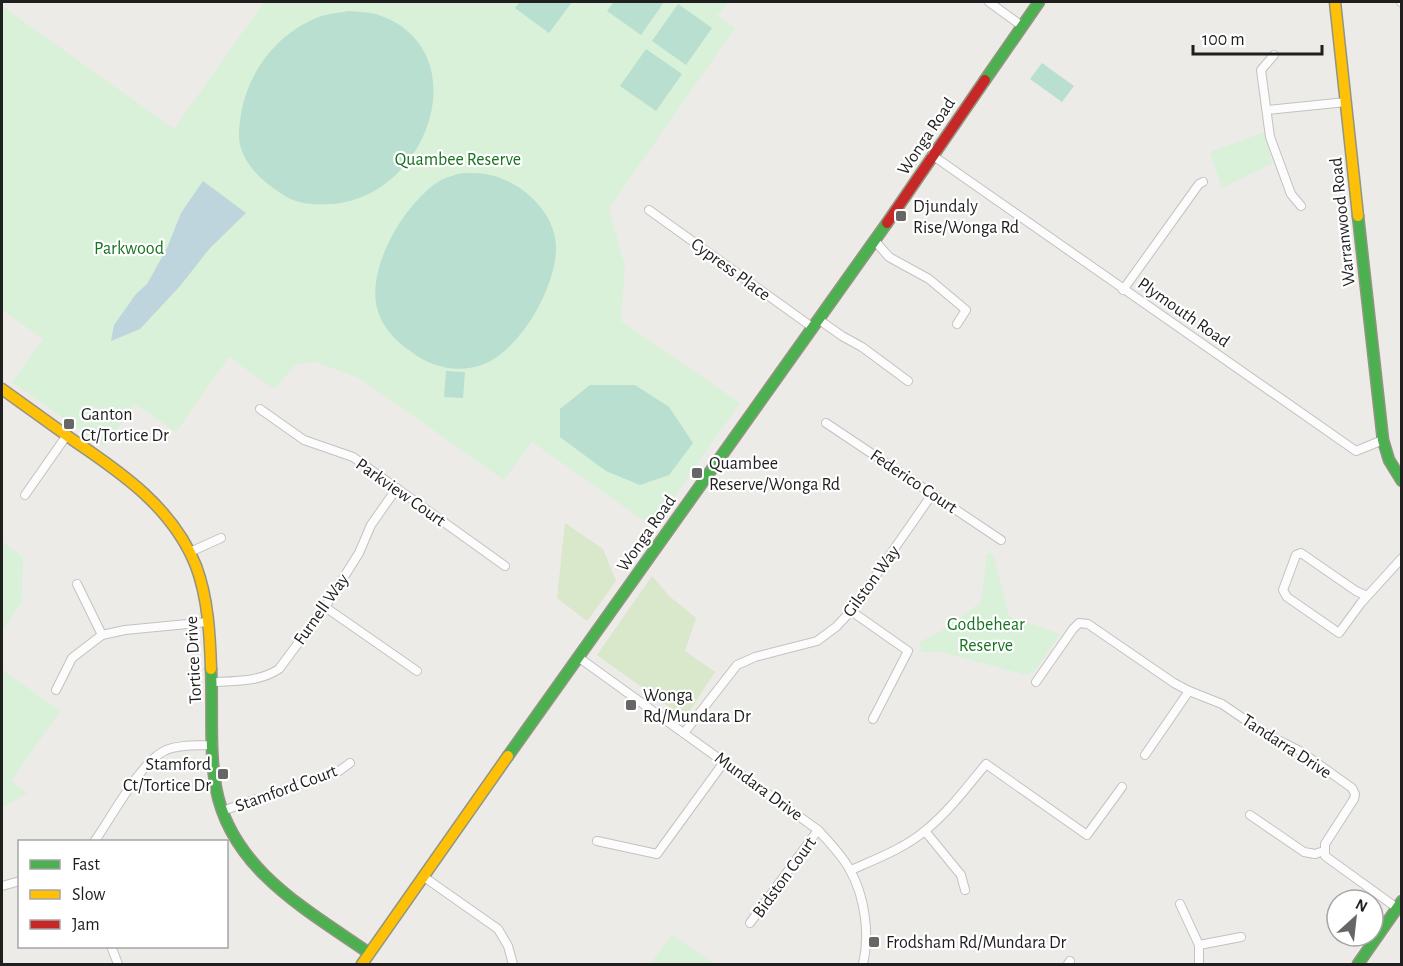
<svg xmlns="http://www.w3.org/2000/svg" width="1403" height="966" viewBox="0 0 1403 966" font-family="'Alegreya Sans',sans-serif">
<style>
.grass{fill:#d9e7ca}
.park{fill:#d9f0d9}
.pitch{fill:#b8dfcf}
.water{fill:#bfd5dd}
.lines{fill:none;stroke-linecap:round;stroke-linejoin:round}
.street-casing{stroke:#c3c2c0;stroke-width:10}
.fast-casing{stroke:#939582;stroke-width:13}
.slow-casing{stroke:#939582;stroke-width:13}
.jam-casing{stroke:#939582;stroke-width:13}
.street{stroke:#fcfcfc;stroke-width:8}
.fast{stroke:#4caf50;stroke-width:10}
.slow{stroke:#ffc107;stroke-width:10}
.jam{stroke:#c62828;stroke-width:10}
.poi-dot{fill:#676665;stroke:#fff;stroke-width:2}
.labels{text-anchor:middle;stroke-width:4.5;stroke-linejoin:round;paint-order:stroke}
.street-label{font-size:18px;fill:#1f1f1f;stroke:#fff}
.park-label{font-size:18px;fill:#177321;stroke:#fff}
.poi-label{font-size:18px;fill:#1f1f1f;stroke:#fff;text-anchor:start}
</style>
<rect width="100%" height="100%" fill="#edebe8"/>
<g class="grass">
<polygon points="565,523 603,549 616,581 587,621 557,598"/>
<polygon points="652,576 669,596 696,618 685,651 715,672 685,718 597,655"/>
</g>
<g class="park">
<polygon points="264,2 728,2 717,16 735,28 609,208 625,267 621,321 740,403 653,527 532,442 504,480 359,378 315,362 295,365 274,389 229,357 176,432 135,404 105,447 12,382 43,339 2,310 2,6 174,129"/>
<polygon points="1264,132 1272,163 1222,188 1210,152"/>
<polygon points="2,542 23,557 22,602 2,631"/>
<polygon points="987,553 993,554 1009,616 1060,634 1035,671 1026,675 941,652 921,652 920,642 943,630 981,602"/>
<polygon points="2,670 60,711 11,781 27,793 2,808"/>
<polygon points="672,935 715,964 650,964"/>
</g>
<g class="pitch">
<polygon points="520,2 572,2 549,33 515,8"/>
<polygon points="614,2 664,2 641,35 607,11"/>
<polygon points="678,4 712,28 686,65 652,41"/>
<path d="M349,11C358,12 368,12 376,14C481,48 428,199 330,204C313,205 296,204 282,194C265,183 247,168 241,148C238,140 239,129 240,121C245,77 273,37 314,19C324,14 338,13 349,11Z"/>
<polygon points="646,49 682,74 656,111 620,86"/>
<polygon points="1042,63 1074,86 1062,102 1030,79"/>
<path d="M463,173C472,173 482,173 490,175C522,182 556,213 556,248C556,287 520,352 481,365C457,374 428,366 409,350C393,339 379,323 376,303C370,262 405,204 438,182C446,177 454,175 463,173Z"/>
<polygon points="446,371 465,372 463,398 444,397"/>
<polygon points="590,385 635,385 669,407 693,443 669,475 640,485 606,471 560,437 560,409"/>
</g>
<polygon class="water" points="203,181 246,213 210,248 180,286 140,329 111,341 114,325 136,294 147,284 167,248 181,213"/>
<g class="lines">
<g class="street-casing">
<g id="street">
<polyline points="989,2 1022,26"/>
<polyline points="1401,2 1402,2"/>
<polyline points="1274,55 1261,70 1270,137 1291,194 1301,206"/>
<polyline points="1268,110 1346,102"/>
<polyline points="932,155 1356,451 1383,440"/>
<polyline points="649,210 812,327"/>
<polyline points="875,241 889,257 929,279 966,310 957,324"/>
<polyline points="1123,290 1199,184 1203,182"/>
<polyline points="818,319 842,336 862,347 908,381"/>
<polyline points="260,409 304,440 353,457 505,566"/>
<polyline points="826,423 1001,540"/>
<polyline points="25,495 67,435"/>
<polyline points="190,552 221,538"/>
<polyline points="77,584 102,635"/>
<polyline points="1367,596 1356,591 1301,553 1296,555 1283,590 1287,597 1339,633 1361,603 1402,558"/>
<polyline points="325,607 417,671"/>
<polyline points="851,611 908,651 873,719"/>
<path d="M578,657L818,830C829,842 842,855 850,870C865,897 870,934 863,964"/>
<path d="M212,682C236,681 259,682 279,669L325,607L359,553L371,525L397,488"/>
<polyline points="1036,682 1073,629 1079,623 1088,624 1174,683 1189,691 1222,704 1266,734 1300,751 1352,788 1355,794 1354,799 1325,844 1325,856 1397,908"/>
<polyline points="56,690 72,658 102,635 125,630 208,622"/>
<polyline points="684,733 737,665 755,657 817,641 836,627 851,611 933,493"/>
<polyline points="1145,755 1189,691"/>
<polyline points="222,811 339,771 350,763"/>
<polyline points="1250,815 1304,852 1315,854 1324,851"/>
<polyline points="925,831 961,875 965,890"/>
<polyline points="597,841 657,854 724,762"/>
<path d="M94,842C112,817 140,762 166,750C181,744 198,746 213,745"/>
<path d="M851,870C876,859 905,848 926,830C949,811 967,787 986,764L1087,835L1122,787"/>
<polyline points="424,877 498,929 508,946 513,964"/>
<polyline points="2,886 20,881"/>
<polyline points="1180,904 1199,945 1199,964"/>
<polyline points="750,923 818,830"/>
<polyline points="1199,945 1241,937"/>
<polyline points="111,946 118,964"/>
<polyline points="1068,964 1070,961"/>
</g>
</g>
<g class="fast-casing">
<g id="fast">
<polyline points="985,80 1039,2"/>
<polyline points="1358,216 1383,440 1389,460 1402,481"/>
<path d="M211,669C213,709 209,749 216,788C231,869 307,910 369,953"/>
<polyline points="508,756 887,223"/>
<polyline points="1358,964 1402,901"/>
</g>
</g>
<g class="slow-casing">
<g id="slow">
<polyline points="1335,2 1358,216"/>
<path d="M2,389C26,406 49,423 73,440C122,473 173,508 196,566C208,598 210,635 211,669"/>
<polyline points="362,964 508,756"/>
</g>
</g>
<g class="jam-casing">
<polyline id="jam" points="887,223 985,80"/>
</g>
<use href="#street" class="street"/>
<use href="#fast" class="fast"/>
<use href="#slow" class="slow"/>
<use href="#jam" class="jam"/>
</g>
<g class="poi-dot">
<rect x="895" y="210" width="12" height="12" rx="3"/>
<rect x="63" y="418" width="12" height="12" rx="3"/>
<rect x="691" y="467" width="12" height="12" rx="3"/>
<rect x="625" y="699" width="12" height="12" rx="3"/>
<rect x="217" y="768" width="12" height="12" rx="3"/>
<rect x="868" y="936" width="12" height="12" rx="3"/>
</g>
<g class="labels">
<g class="street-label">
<text transform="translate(926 136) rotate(-56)" y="6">Wonga Road</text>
<text transform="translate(1342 222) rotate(-96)" y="6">Warranwood Road</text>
<text transform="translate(731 269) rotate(36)" y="6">Cypress Place</text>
<text transform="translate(1184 312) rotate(35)" y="6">Plymouth Road</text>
<text transform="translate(914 481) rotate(34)" y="6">Federico Court</text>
<text transform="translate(401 492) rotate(35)" y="6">Parkview Court</text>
<text transform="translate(646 533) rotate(-55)" y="6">Wonga Road</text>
<text transform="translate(871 581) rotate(-54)" y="6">Gilston Way</text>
<text transform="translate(321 609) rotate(-55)" y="6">Furnell Way</text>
<text transform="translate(193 660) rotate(-93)" y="6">Tortice Drive</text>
<text transform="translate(1287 746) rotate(33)" y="6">Tandarra Drive</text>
<text transform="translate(759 786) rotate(36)" y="6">Mundara Drive</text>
<text transform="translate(286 788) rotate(-20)" y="6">Stamford Court</text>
<text transform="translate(784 877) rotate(-54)" y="6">Bidston Court</text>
</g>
<g class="park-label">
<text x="458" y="165">Quambee Reserve</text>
<text x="129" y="254">Parkwood</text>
<text x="986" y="630">Godbehear<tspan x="986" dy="21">Reserve</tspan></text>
</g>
<g class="poi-label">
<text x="913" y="212">Djundaly<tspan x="913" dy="21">Rise/Wonga Rd</tspan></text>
<text x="81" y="420">Ganton<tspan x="81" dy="21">Ct/Tortice Dr</tspan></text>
<text x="709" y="469">Quambee<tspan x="709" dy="21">Reserve/Wonga Rd</tspan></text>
<text x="643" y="701">Wonga<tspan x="643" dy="21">Rd/Mundara Dr</tspan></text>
<text x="211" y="770" text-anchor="end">Stamford<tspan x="211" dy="21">Ct/Tortice Dr</tspan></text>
<text x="886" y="948">Frodsham Rd/Mundara Dr</text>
</g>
</g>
<rect width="1403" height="966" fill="none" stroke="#1f1f1f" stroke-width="6"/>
<rect x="18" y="840" width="210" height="108" fill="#ffffff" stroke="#a5a5a5" stroke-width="1.5"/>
<rect x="30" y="860" width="30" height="9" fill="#4caf50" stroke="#a5a5a5" stroke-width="1.5"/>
<text x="72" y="870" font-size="18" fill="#1f1f1f">Fast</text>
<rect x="30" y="890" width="30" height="9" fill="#ffc107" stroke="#a5a5a5" stroke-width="1.5"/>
<text x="72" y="900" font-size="18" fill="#1f1f1f">Slow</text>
<rect x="30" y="920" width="30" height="9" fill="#c62828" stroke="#a5a5a5" stroke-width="1.5"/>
<text x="72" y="930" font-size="18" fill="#1f1f1f">Jam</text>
<g transform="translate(1355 918) rotate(27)"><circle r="28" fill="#ffffff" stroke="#a5a5a5" stroke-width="1.5"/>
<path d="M0-4.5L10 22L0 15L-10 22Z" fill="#676665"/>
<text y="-9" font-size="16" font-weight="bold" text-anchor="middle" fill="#1f1f1f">N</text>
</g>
<path d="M1193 45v9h129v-9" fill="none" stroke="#1f1f1f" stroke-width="3"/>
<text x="1202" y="45" font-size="18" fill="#1f1f1f" stroke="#ffffff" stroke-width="4.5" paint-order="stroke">100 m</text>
</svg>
